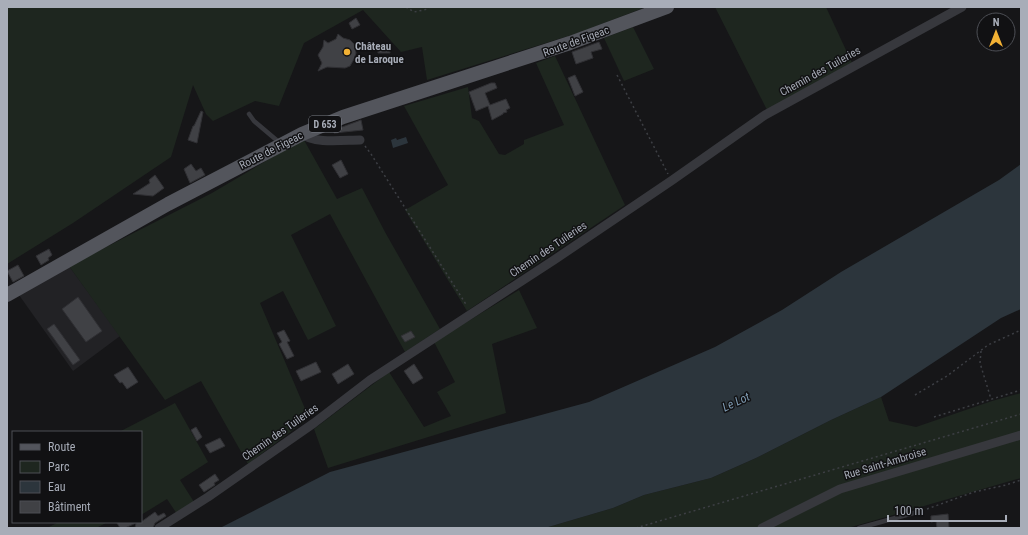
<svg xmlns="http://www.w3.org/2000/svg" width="1028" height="535" viewBox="0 0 1028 535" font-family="'Roboto Condensed',sans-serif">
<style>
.built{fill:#222225}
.green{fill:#1e261f}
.water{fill:#2c353c}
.building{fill:#404145;stroke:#303034}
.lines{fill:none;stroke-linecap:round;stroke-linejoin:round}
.path{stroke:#3d3f44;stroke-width:1.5;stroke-dasharray:2 3;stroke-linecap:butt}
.lane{stroke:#37383d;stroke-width:4.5}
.street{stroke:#37383d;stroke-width:9}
.primary{stroke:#53555c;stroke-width:14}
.poi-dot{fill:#f2b134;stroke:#111113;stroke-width:1.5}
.labels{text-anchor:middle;stroke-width:3;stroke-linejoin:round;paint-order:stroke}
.shield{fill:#111113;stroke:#7b7e86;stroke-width:1}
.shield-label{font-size:10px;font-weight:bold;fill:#a8adb8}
.street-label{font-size:11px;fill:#a8adb8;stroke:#111113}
.poi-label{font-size:11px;font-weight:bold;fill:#a8adb8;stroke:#111113;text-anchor:start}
.water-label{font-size:12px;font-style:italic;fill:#7f9bb3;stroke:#111113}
</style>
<rect width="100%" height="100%" fill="#161618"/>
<polygon class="built" points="69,266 120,336 73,371 19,295"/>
<g class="green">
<polygon points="7,7 646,7 578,33 427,80 422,47 401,52 363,10 304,43 279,106 255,101 213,121 206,114 193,85 171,157 73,223 7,264"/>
<polygon points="715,7 826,7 852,63 767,110"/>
<polygon points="633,27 654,69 624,81 604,38"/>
<polygon points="555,56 625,205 467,311 405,210 448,185 404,106 468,87 472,118 479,121 499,154 505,155 524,144 524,140 564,125 536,63"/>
<polygon points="304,140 337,199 362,188 385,232 440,329 405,352 330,214 291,235 336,326 308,340 283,291 260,303 309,418 248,464 201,381 165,400 69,266 212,193 293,145"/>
<polygon points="519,290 537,328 492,344 506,413 328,468 314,429 389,372 424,427 451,416 437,392 455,382 434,342"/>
<polygon points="1021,393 1021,478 848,528 545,528 613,508 644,495 711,478 756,458 831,420 881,397 889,421 916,427 992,401"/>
<polygon points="175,403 208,462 180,480 194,502 177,514 167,499 141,515 141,432 119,432"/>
<polygon points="59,522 105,522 106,523 96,528 47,528"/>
</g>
<g class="water">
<polygon points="406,137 408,143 393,148 391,140 396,138 397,140"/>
<polygon points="1021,164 1021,309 1001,318 881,397 831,420 756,458 711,478 644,495 613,508 545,528 220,528 330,472 589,402 715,347 782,310 841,272 999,180"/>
</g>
<g class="building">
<polygon points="356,18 360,25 352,29 349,23"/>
<polygon points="338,34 343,38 350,40 354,44 356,53 354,59 350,66 345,68 327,67 318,71 322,63 318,55 323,47 324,40 328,43 336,39"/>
<polygon points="599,42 602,49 591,52 593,58 576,64 572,52"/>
<polygon points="389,45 390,53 378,53 378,46"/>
<polygon points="575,75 583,92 575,96 568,78"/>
<polygon points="491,83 495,83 497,88 485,93 490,105 506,99 510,108 506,110 507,112 503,113 503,114 492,120 488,106 476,111 469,92"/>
<polygon points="201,111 203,112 197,143 188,140 193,126 194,126"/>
<polygon points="361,120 363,130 334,133 334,130"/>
<polygon points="341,160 348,174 340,178 332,165"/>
<polygon points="191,164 196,171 201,168 205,175 190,183 184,169"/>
<polygon points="155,175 164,188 153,196 133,194 150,183 149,180"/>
<polygon points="49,249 52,255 48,258 49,260 41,265 36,256"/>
<polygon points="18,265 24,276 13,282 7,271"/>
<polygon points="78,297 102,331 86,342 62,309"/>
<polygon points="54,324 80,360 73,365 47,329"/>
<polygon points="284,330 290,341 287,342 294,356 287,359 279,344 282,342 277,333"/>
<polygon points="411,331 415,337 405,342 401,336"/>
<polygon points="316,362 321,372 301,381 296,371"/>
<polygon points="348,364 354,374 338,384 332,374"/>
<polygon points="414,364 423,378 413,384 404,371"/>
<polygon points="128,367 138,382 127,389 122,382 120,383 114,375"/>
<polygon points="196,427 202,437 197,441 191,430"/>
<polygon points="220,438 225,446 210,453 205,445"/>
<polygon points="215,474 219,480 214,483 215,485 204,492 199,485"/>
<polygon points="155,512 158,516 164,513 166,516 155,523 153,528 135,528 136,523 125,528 120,528 117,523 121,522 141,522"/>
<polygon points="948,514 949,528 937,528 936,521 931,522 931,516"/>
</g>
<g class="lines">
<g class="path">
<polyline points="406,7 414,12 428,9 429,7"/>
<polyline points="617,75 668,174"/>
<polyline points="365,146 371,154 467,306"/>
<polyline points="981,351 980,363 991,399"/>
<polyline points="915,395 947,376 988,345 1021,330"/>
<polyline points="934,417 1021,390"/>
<polyline points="927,509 974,492 1006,485 1021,480"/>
<polyline points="636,528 1021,414"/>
</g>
<g class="lane">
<polyline points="249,114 254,121 280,143"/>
<polyline points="859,528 921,511"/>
</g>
<g class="street">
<path d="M302,134C313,144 345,140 360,140"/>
<polyline points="159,528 208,497 314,423 370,380 554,260 671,181 765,115 962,7"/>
<polyline points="762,528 840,489 1021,435"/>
</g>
<polyline class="primary" points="7,295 168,204 302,134 343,117 570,43 667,7"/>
</g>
<circle class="poi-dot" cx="347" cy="52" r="4"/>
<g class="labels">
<rect class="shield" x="309" y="116" width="32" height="16" rx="3"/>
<g class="shield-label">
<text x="325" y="128">D 653</text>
</g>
<g class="street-label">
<text transform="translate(576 41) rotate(-20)" y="4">Route de Figeac</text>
<text transform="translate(820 71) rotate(-29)" y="4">Chemin des Tuileries</text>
<text transform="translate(271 150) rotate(-27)" y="4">Route de Figeac</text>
<text transform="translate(548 249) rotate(-34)" y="4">Chemin des Tuileries</text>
<text transform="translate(280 432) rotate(-35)" y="4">Chemin des Tuileries</text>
<text transform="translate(885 463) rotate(-17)" y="4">Rue Saint-Ambroise</text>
</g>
<g class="poi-label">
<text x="355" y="50">Château<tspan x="355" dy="13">de Laroque</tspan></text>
</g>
<g class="water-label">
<text transform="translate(736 402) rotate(-25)" y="4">Le Lot</text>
</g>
</g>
<rect width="1028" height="535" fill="none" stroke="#a8adb8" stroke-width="16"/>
<rect x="12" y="431" width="130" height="92" fill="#111113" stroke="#4d4f55"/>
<rect x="20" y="444" width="20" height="6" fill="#53555c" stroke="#4d4f55"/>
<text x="48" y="451" font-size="12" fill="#a8adb8">Route</text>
<rect x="20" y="461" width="20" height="12" fill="#1e261f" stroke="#4d4f55"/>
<text x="48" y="471" font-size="12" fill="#a8adb8">Parc</text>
<rect x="20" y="481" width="20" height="12" fill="#2c353c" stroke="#4d4f55"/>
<text x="48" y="491" font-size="12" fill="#a8adb8">Eau</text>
<rect x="20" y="501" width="20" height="12" fill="#404145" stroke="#4d4f55"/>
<text x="48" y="511" font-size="12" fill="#a8adb8">Bâtiment</text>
<g transform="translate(996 32)"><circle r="19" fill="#111113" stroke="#4d4f55"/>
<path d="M0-3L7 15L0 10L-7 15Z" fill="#f2b134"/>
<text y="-6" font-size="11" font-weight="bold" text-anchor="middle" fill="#a8adb8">N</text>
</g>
<path d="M888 515v6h118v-6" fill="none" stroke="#a8adb8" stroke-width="2"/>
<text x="894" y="515" font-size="12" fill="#a8adb8" stroke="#111113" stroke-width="3" paint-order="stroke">100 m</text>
</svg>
